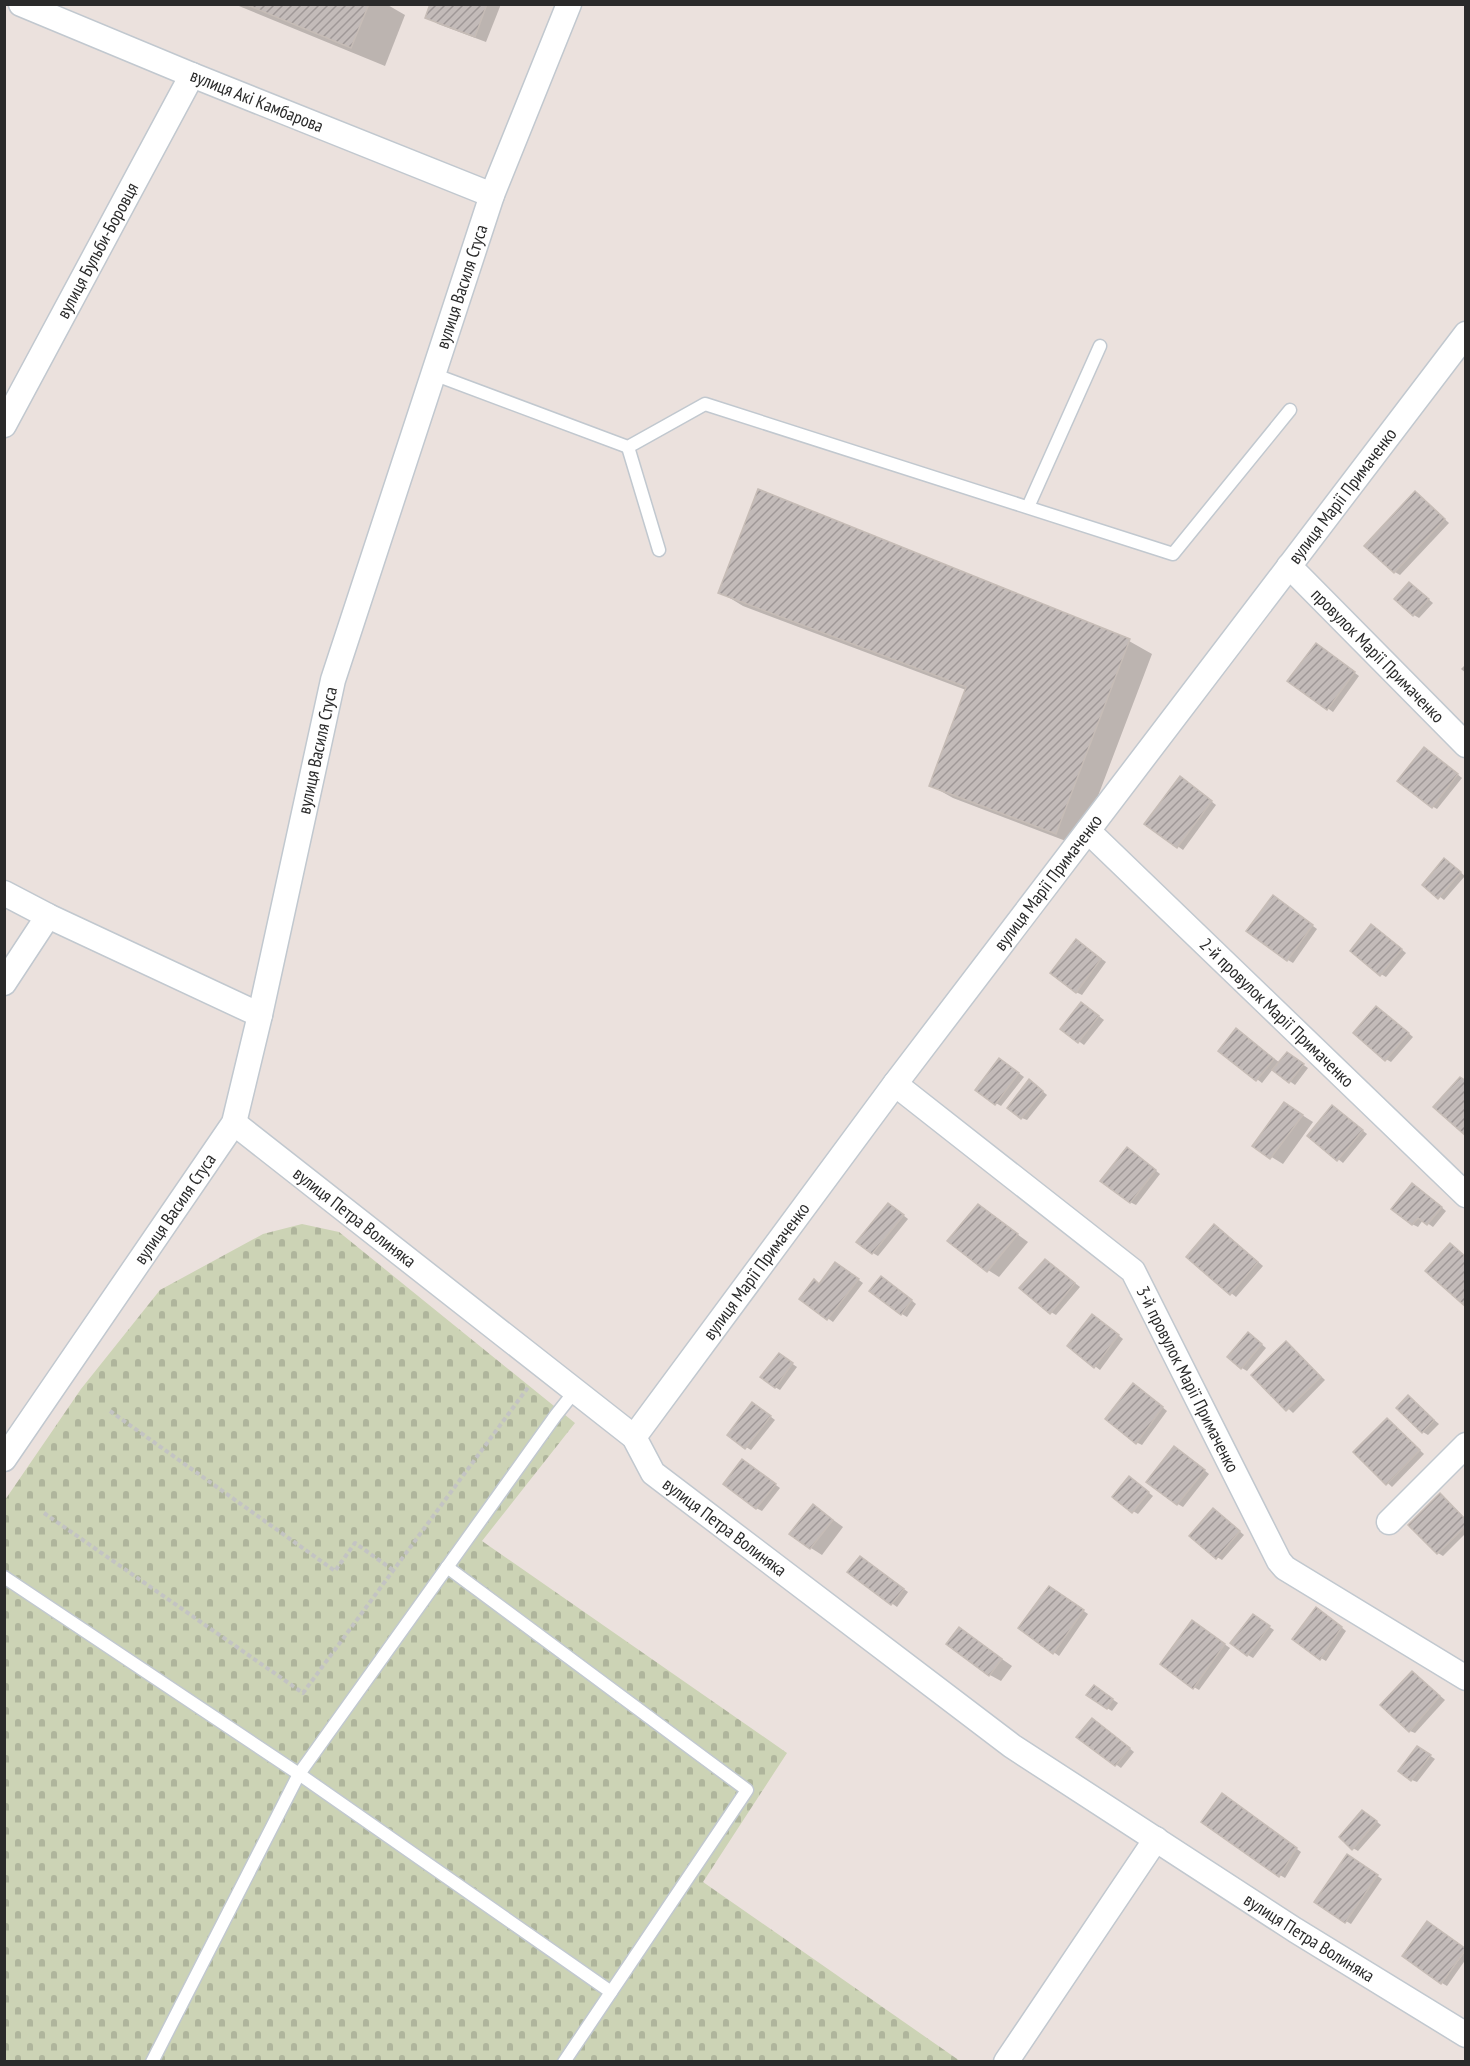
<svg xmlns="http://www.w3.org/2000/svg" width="1470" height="2066" viewBox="0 0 1470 2066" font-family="'PT Sans Narrow',sans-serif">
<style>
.cemetery{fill:url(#cemetery-stones)}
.shadow{fill:#0003}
.building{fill:url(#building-hatch);stroke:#c6bcb6;stroke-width:1.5}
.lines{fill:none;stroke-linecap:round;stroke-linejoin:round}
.service-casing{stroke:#c1c8cf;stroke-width:15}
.minor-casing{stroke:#c1c8cf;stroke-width:27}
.path{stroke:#c3c3c3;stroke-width:4;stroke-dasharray:4.5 3;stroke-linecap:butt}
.service{stroke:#fff;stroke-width:12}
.minor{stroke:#fff;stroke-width:24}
.labels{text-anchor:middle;stroke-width:6;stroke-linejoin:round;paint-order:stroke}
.street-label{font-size:18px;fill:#2a2a2a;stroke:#fff}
</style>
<defs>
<pattern id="cemetery-stones" width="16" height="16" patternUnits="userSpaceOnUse" patternTransform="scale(1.5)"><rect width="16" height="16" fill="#ccd3b5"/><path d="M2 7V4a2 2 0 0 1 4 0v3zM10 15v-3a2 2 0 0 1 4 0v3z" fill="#afb59c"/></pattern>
<pattern id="building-hatch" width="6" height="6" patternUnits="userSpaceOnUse" patternTransform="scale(1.5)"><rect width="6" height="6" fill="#c3bbb9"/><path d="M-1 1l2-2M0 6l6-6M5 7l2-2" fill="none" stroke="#9f9897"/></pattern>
</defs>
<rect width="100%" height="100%" fill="#ebe1dd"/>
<polygon class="cemetery" points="302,1224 339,1232 575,1423 482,1541 787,1753 703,1882 960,2061 5,2062 5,1500 81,1389 160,1290 263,1234"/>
<g class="shadow">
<polygon points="234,4 386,4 405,15 385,66"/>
<polygon points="432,4 501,4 486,42 438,24 427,17"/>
<polygon points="1415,493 1449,523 1400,575 1395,572"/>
<polygon points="1410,584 1433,603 1419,618 1414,615"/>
<polygon points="720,592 1129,641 1152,654 1079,846 953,798 930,785 966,690 743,606"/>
<polygon points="1321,648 1359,676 1333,712 1289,681"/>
<polygon points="1466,664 1466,673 1461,669"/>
<polygon points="1430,752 1462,778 1437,809 1432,806"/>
<polygon points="1185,781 1216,805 1183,850 1146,823"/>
<polygon points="1449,863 1465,876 1444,900 1424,884"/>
<polygon points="1278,900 1317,929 1293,963 1288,960"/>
<polygon points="1377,929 1406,953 1386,977 1381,974"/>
<polygon points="1081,944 1106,962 1082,995 1076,992"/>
<polygon points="1087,1007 1104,1020 1084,1045 1062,1029"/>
<polygon points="1381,1010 1413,1037 1391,1062 1386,1059"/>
<polygon points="1241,1033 1280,1063 1292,1057 1308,1068 1295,1085 1273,1069 1262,1083 1220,1050"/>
<polygon points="1005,1063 1024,1077 1001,1106 996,1103"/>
<polygon points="1034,1084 1047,1095 1027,1120 1022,1118"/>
<polygon points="1285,1104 1313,1122 1283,1164 1254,1146"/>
<polygon points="1337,1110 1367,1134 1343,1163 1309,1135"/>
<polygon points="1132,1152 1160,1174 1136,1205 1130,1202"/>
<polygon points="1418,1188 1446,1211 1433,1227 1423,1220 1418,1227 1412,1224"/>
<polygon points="978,1206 1028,1242 999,1277 988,1270"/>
<polygon points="894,1208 908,1219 878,1256 873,1253"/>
<polygon points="1219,1229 1263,1266 1236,1297 1188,1257"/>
<polygon points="1051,1264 1080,1287 1056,1315 1051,1312"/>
<polygon points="841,1267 863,1283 833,1322 801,1299 814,1281 820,1285"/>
<polygon points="886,1280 916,1304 907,1317 902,1314"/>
<polygon points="1098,1319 1123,1339 1100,1370 1069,1346"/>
<polygon points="1253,1337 1266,1348 1247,1371 1242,1368"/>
<polygon points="1286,1343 1325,1380 1293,1413 1253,1375"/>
<polygon points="784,1358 797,1367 780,1390 775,1387"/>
<polygon points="1139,1388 1167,1411 1142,1445 1136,1442"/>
<polygon points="1408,1397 1439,1424 1428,1435 1423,1432"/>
<polygon points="758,1407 775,1420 751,1450 746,1447"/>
<polygon points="1387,1420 1424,1454 1392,1487 1355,1452"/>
<polygon points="1180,1451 1209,1474 1183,1507 1178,1504"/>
<polygon points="747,1464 780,1488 762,1511 756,1508"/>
<polygon points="1134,1481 1153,1496 1138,1514 1133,1511"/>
<polygon points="1440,1495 1466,1519 1466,1533 1443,1556 1438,1553"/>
<polygon points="813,1505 843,1527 822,1555 811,1548"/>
<polygon points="1214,1510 1244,1535 1222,1560 1217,1557"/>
<polygon points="865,1561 908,1592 897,1607 849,1572"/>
<polygon points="1055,1591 1088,1614 1059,1656 1020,1627"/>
<polygon points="1322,1612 1346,1631 1326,1661 1321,1658"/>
<polygon points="1258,1619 1274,1630 1253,1658 1248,1655"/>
<polygon points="1197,1625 1230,1648 1199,1690 1194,1687"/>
<polygon points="959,1629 1012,1666 1001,1681 990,1675"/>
<polygon points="1413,1673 1445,1700 1415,1733 1410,1731"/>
<polygon points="1099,1690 1118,1703 1112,1711 1107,1708"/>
<polygon points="1097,1722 1134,1752 1121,1768 1078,1737"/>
<polygon points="1423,1751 1435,1759 1417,1782 1412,1780"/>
<polygon points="1227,1798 1301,1852 1285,1878 1280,1875"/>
<polygon points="1367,1814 1381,1825 1358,1851 1353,1848"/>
<polygon points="1352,1859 1382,1879 1351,1924 1346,1921"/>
<polygon points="1466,1950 1466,1959 1447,1986 1442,1983"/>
</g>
<g class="building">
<polygon points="245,4 369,4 351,48"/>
<polygon points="430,4 487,4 475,37 425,18"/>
<polygon points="758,489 1130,639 1056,834 929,786 966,687 718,593"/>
<polygon points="1415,491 1445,519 1394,573 1364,546"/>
<polygon points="1409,582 1429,599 1413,616 1394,599"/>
<polygon points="1316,643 1355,672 1327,710 1287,681"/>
<polygon points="1424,747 1458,774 1432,808 1397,781"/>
<polygon points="1180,776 1212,801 1177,848 1144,824"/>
<polygon points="1444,858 1461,872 1438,899 1422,885"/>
<polygon points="1273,895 1313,925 1287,961 1246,931"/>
<polygon points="1371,924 1402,949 1380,976 1350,951"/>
<polygon points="1076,939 1101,959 1076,993 1050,973"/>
<polygon points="1081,1002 1099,1016 1078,1043 1060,1029"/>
<polygon points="1376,1006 1409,1033 1385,1061 1353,1033"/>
<polygon points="1236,1028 1274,1059 1256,1081 1218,1051"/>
<polygon points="1287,1052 1304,1064 1289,1083 1272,1070"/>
<polygon points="999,1058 1019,1073 995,1105 975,1090"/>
<polygon points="1460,1077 1466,1081 1466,1136 1433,1107"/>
<polygon points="1029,1079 1043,1091 1021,1119 1007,1108"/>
<polygon points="1284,1102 1303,1115 1270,1159 1252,1146"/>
<polygon points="1332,1105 1363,1130 1337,1161 1307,1136"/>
<polygon points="1127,1147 1156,1170 1130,1203 1100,1181"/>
<polygon points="1412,1183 1442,1207 1427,1225 1418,1218 1412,1225 1391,1209"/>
<polygon points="888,1203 904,1215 872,1254 856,1242"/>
<polygon points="978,1204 1018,1234 987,1272 947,1241"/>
<polygon points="1214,1224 1258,1262 1230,1295 1186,1257"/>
<polygon points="1450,1243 1466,1257 1466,1307 1425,1271"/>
<polygon points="1045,1259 1075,1283 1050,1314 1019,1288"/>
<polygon points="835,1262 859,1279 827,1320 799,1299 814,1279 819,1284"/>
<polygon points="881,1276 912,1300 901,1315 869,1291"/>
<polygon points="1092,1314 1119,1335 1094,1368 1067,1346"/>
<polygon points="1248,1332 1262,1344 1241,1369 1227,1357"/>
<polygon points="1286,1341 1321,1377 1286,1411 1251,1375"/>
<polygon points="779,1353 793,1363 775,1388 760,1377"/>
<polygon points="1133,1383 1163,1407 1136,1444 1105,1419"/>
<polygon points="1408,1395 1434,1420 1422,1433 1396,1408"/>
<polygon points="752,1402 771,1416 745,1449 727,1435"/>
<polygon points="1387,1418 1420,1450 1386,1485 1353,1452"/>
<polygon points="1174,1446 1205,1470 1177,1505 1146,1482"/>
<polygon points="742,1459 776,1484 756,1509 723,1484"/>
<polygon points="1129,1476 1149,1492 1132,1513 1112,1497"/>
<polygon points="1440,1493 1466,1520 1466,1526 1437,1554 1408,1525"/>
<polygon points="813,1504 833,1520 810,1549 789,1534"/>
<polygon points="1213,1508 1240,1531 1216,1559 1189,1536"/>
<polygon points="860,1556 904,1589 891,1605 847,1572"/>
<polygon points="1049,1586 1084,1610 1053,1654 1018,1628"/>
<polygon points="1316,1607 1342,1627 1320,1660 1292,1639"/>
<polygon points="1253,1614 1270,1626 1247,1656 1230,1643"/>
<polygon points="1192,1620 1225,1644 1193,1689 1160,1664"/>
<polygon points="959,1627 1002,1659 989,1676 946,1644"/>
<polygon points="1412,1671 1440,1696 1409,1732 1380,1705"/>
<polygon points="1094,1685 1113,1699 1107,1709 1086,1695"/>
<polygon points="1092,1718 1130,1748 1115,1766 1076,1737"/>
<polygon points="1417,1746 1431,1755 1411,1781 1398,1771"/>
<polygon points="1222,1793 1297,1848 1279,1877 1201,1822"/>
<polygon points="1362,1810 1377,1821 1352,1850 1339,1837"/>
<polygon points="1347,1854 1378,1875 1345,1923 1314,1902"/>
<polygon points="1427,1921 1466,1949 1441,1984 1402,1956"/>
</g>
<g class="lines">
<g class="service-casing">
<g id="service">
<polyline points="433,374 628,447 705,404 1173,554 1290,410"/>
<polyline points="628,447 659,550"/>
<polyline points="1028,507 1100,346"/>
<polyline points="447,1567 747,1790 564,2062"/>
<polyline points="4,1577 299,1774 611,1992"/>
<polyline points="152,2062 299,1774 556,1415 575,1391"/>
</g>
</g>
<g class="minor-casing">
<g id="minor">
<path id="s1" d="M21,4L192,75L492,195"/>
<path id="s2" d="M4,425L192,75"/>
<path id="s3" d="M1289,566L1466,745"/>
<path id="s4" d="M1088,831L1466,1195"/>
<polyline points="4,893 48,916 260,1015"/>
<polyline points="4,983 48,916"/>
<path id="s5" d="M895,1084L1133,1271L1279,1561L1285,1568L1466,1678"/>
<path id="s6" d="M234,1123L634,1437L653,1473L1012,1746L1295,1930L1466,2035"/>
<path id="s7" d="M634,1437L895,1084L1466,334"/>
<path id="s8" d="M4,1459L234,1123L260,1015L333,680L492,195L569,4"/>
<polyline points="1389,1522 1466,1445"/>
<polyline points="1006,2062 1156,1839"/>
</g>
</g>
<g class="path">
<polyline points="110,1411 335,1571 355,1543 393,1570"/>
<polyline points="44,1513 303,1693 529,1386"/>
</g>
<use href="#service" class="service"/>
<use href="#minor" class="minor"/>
</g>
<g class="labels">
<g class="street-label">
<text dy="6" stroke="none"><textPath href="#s1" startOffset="255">вулиця Акі Камбарова</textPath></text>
<text dy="6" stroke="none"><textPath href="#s2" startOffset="198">вулиця Бульби-Боровця</textPath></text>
<text dy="6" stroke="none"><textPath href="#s8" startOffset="1275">вулиця Василя Стуса</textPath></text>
<text dy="6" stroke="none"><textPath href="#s7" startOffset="1178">вулиця Марії Примаченко</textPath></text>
<text dy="6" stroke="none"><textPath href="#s3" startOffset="126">провулок Марії Примаченко</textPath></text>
<text dy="6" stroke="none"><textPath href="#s8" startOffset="789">вулиця Василя Стуса</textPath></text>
<text dy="6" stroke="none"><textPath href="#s7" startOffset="692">вулиця Марії Примаченко</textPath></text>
<text dy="6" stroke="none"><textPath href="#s4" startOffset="262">2-й провулок Марії Примаченко</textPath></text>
<text dy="6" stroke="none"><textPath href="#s8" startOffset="303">вулиця Василя Стуса</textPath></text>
<text dy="6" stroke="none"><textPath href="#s6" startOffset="153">вулиця Петра Волиняка</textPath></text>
<text dy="6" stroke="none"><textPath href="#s7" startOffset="206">вулиця Марії Примаченко</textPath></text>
<text dy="6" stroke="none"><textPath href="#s5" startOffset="424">3-й провулок Марії Примаченко</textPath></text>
<text dy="6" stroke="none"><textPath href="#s6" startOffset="639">вулиця Петра Волиняка</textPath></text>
<text dy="6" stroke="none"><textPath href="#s6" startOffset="1354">вулиця Петра Волиняка</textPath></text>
</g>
</g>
<rect width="1470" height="2066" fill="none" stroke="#2a2a2a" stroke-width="12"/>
</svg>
